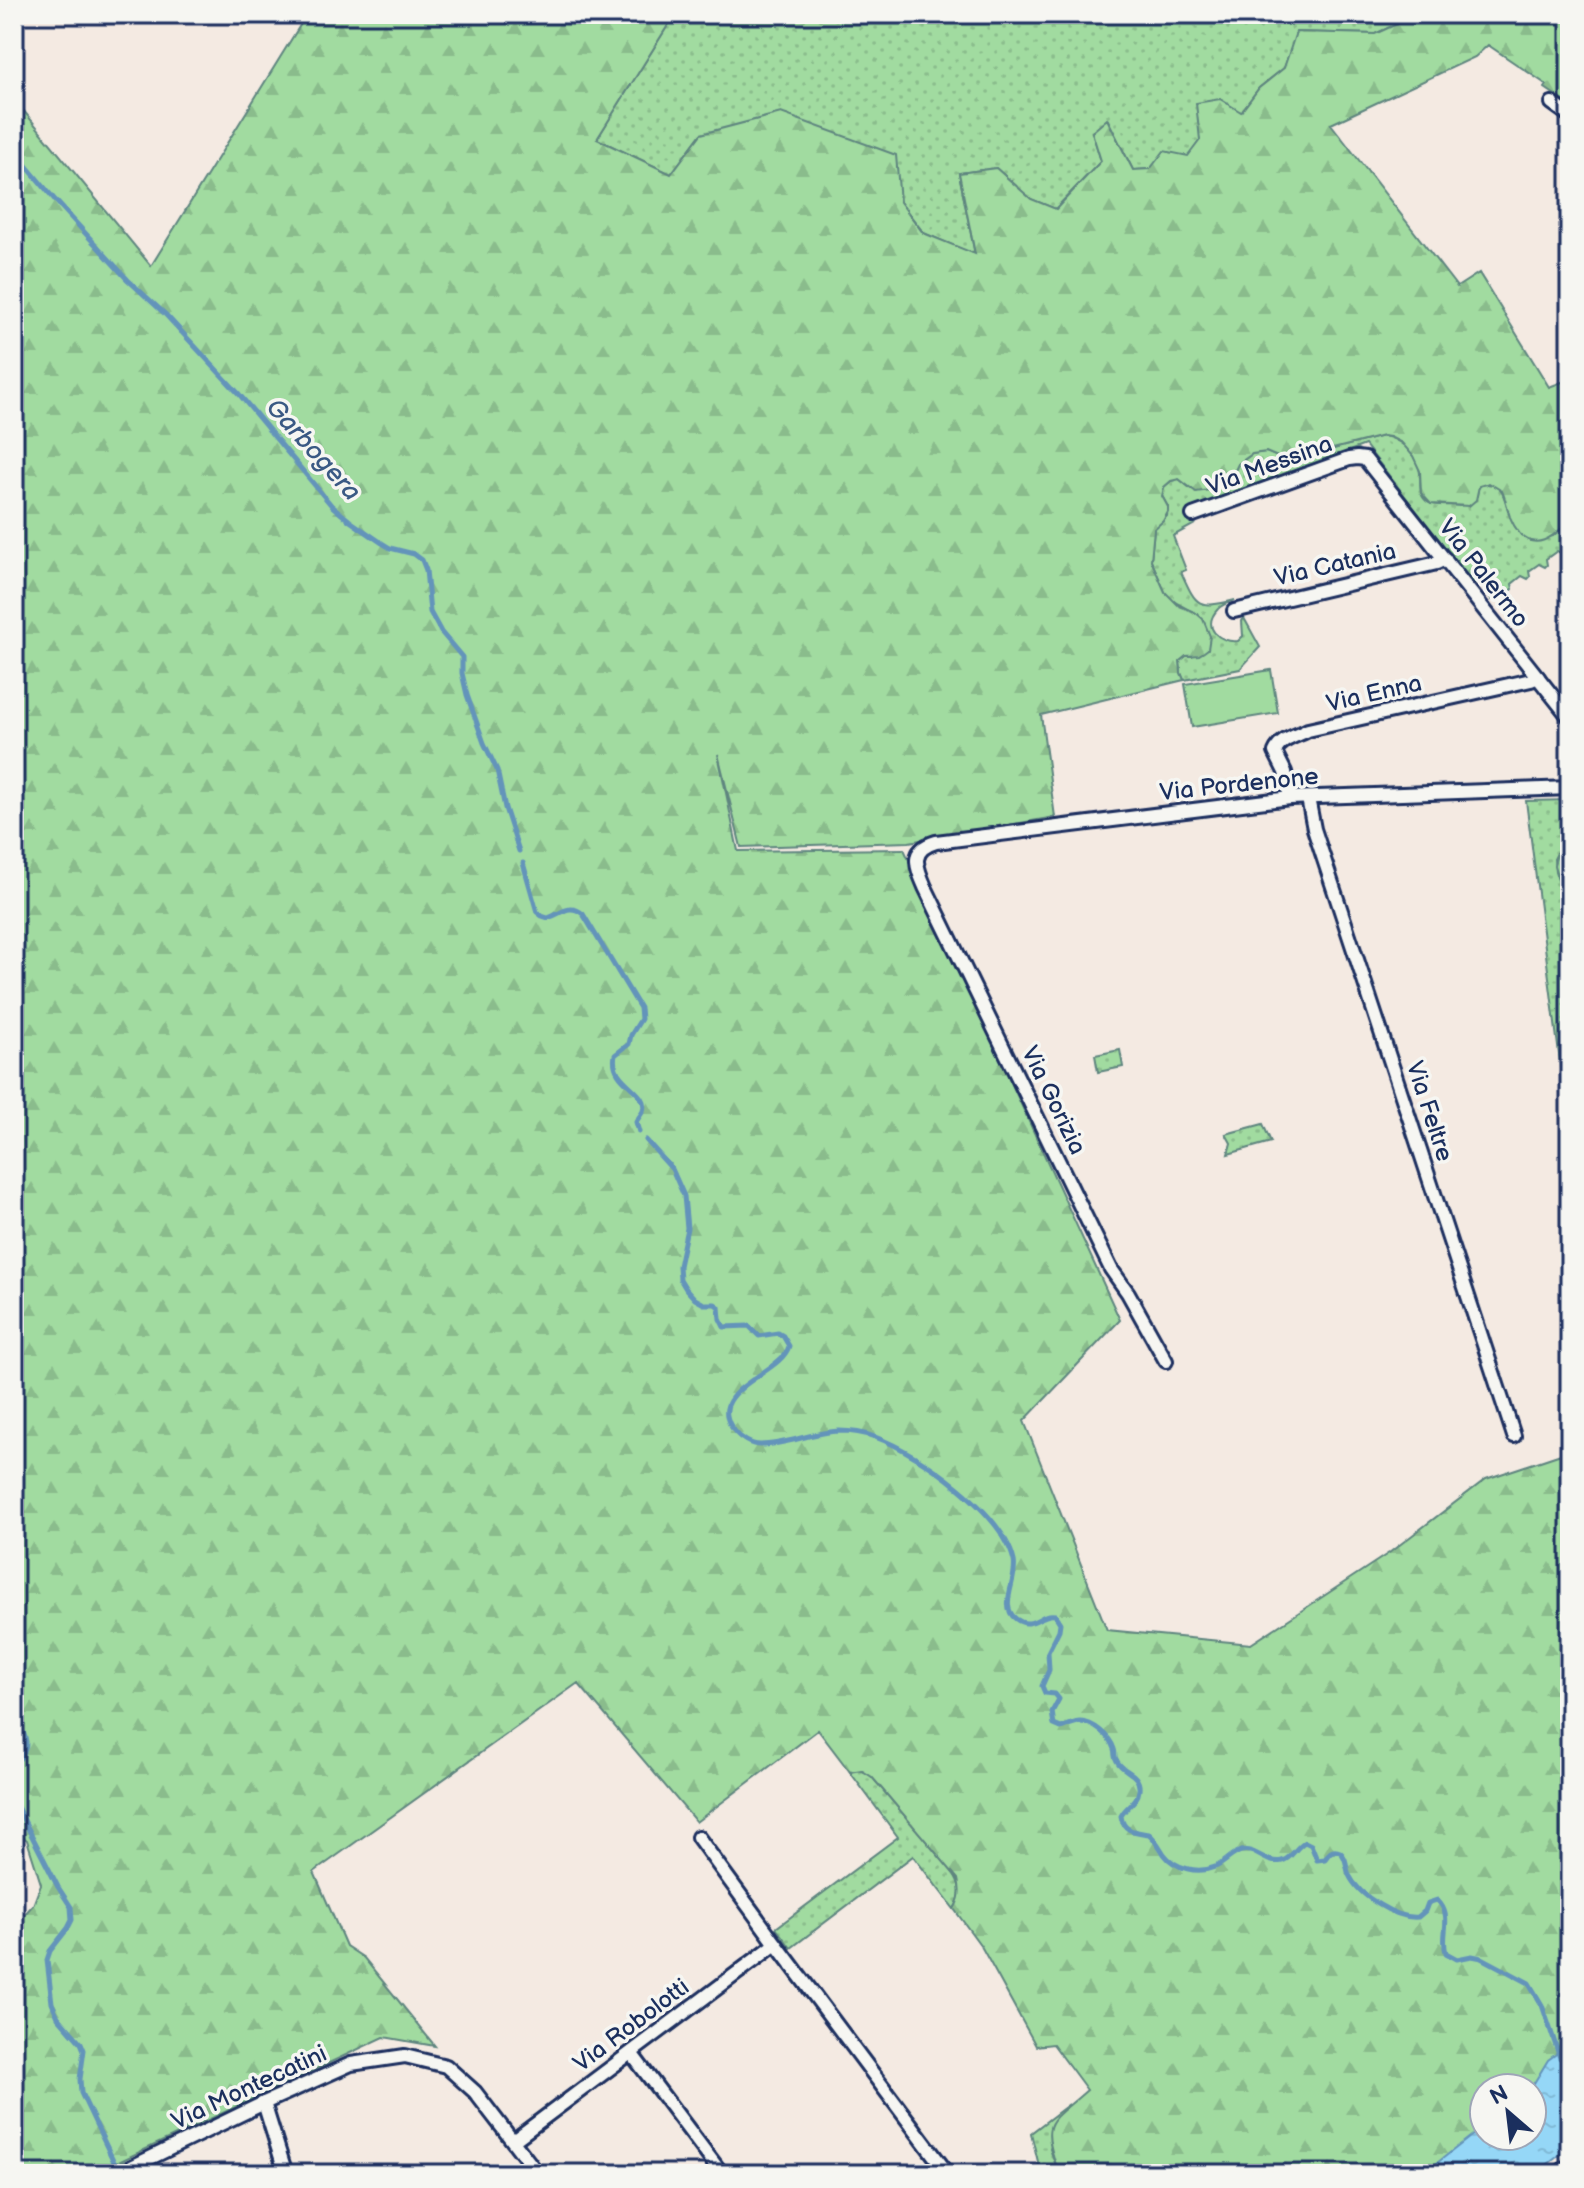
<svg xmlns="http://www.w3.org/2000/svg" width="1584" height="2188" viewBox="0 0 1584 2188" font-family="'Balsamiq Sans',sans-serif">
<style>
.grass{fill:url(#grass-dots);stroke:#5e857f;stroke-width:2}
.forest{fill:url(#forest-firs);stroke:#5e857f;stroke-width:2;fill-rule:evenodd}
.park{fill:#a1dba0;stroke:#5e857f;stroke-width:2}
.water{fill:url(#water-ripples);stroke:#6494ba;stroke-width:2}
.lines{fill:none;stroke-linecap:round;stroke-linejoin:round}
.stream{stroke:#6494ba;stroke-width:5}
.minor-casing{stroke:#1b2f5e;stroke-width:18}
.tertiary-casing{stroke:#1b2f5e;stroke-width:22}
.minor{stroke:#f6f6f2;stroke-width:12}
.tertiary{stroke:#f6f6f2;stroke-width:16}
.labels{text-anchor:middle;stroke-width:7;stroke-linejoin:round;paint-order:stroke}
.street-label{font-size:24px;fill:#1b2f5e;stroke:#f6f6f2}
.water-label{font-size:26px;font-style:italic;fill:#3a5984;stroke:#f6f6f2}
</style>
<defs>
<pattern id="grass-dots" width="8" height="8" patternUnits="userSpaceOnUse" patternTransform="scale(2)"><rect width="8" height="8" fill="#a1dba0"/><path d="M2 2h.1M6 6h.1" fill="none" stroke="#8abc8c" stroke-width="1.8" stroke-linecap="round"/></pattern>
<pattern id="forest-firs" width="22" height="20" patternUnits="userSpaceOnUse" patternTransform="scale(2)"><rect width="22" height="20" fill="#a1dba0"/><path d="M5 1l3.5 6h-7zM16 11l3.5 6h-7z" fill="#8abc8c"/></pattern>
<pattern id="water-ripples" width="26" height="14" patternUnits="userSpaceOnUse" patternTransform="scale(2)"><rect width="26" height="14" fill="#95d7f7"/><path d="M2 4q2-2 4 0t4 0M15 11q2-2 4 0t4 0" fill="none" stroke="#80b9d6"/></pattern>
</defs>
<rect width="100%" height="100%" fill="#f4eae2"/>
<filter id="ink" filterUnits="userSpaceOnUse"><feTurbulence type="fractalNoise" baseFrequency=".0125" numOctaves="2"/><feDisplacementMap in="SourceGraphic" scale="16" xChannelSelector="R" yChannelSelector="G"/><feConvolveMatrix kernelMatrix="1 2 1 2 8 2 1 2 1" color-interpolation-filters="sRGB"/></filter>
<g filter="url(#ink)">
<g class="grass">
<polygon points="675,14 1419,14 1375,34 1297,32 1284,68 1259,88 1241,112 1200,140 1189,157 1150,169 1133,170 1108,120 1092,132 1101,161 1055,209 1031,199 996,168 959,173 975,255 924,233 900,202 701,134 671,174 597,139"/>
<path d="M1383,436C1399,438 1415,452 1419,468C1423,481 1415,494 1429,503C1436,507 1451,504 1460,506L1477,496L1478,489L1481,485C1507,479 1504,505 1512,521C1516,530 1522,536 1530,541L1553,536L1570,521V542L1563,547L1565,553L1562,554L1557,551L1546,559L1547,565L1545,567L1539,564L1529,571L1530,577L1528,579L1522,576L1512,584L1513,589L1499,599L1492,600L1479,582L1473,583L1365,445L1194,510L1189,517L1192,523L1195,524L1173,536L1186,570L1181,572C1197,607 1197,609 1235,600C1230,602 1222,604 1218,609C1201,627 1219,643 1238,641L1243,636L1242,621L1244,618L1260,647L1240,669L1184,680L1181,673L1180,661L1186,656H1192L1200,616L1171,600L1165,592L1151,560L1154,529L1167,516L1168,507L1162,496L1164,487L1171,481L1179,479L1191,489L1210,490L1230,479L1237,465L1252,454L1266,452L1287,461L1299,463L1333,449Z"/>
<polygon points="1570,800 1570,835 1561,845 1554,859 1555,871 1560,886 1561,914 1570,937 1570,1041 1565,1053 1565,1058 1570,1066 1570,1107 1566,1108 1526,801"/>
<polygon points="1120,1050 1123,1067 1098,1072 1095,1055"/>
<polygon points="1263,1124 1271,1142 1228,1154 1231,1143 1226,1134"/>
<path d="M855,1770L867,1772L872,1777L952,1871C961,1884 963,1895 954,1909L913,1856L791,1948L776,1928L898,1837L850,1772Z"/>
<polygon points="1069,2104 1062,2110 1050,2149 1059,2174 1041,2174 1031,2133"/>
</g>
<g class="forest">
<path d="M307,14H675L597,139L671,174L701,134L781,113L896,155L900,202L923,233L975,254L959,173L996,168L1031,199L1056,209L1101,161L1092,132L1107,119L1133,170L1150,169L1164,151L1188,156L1200,140L1196,103L1220,99L1241,112L1259,88L1284,68L1296,32L1375,34L1419,14H1570V105L1545,88L1547,85L1488,45L1475,57L1331,124L1457,287L1479,273L1549,387L1570,379V521C1556,533 1538,553 1520,534C1516,529 1512,522 1510,517C1507,508 1506,500 1502,491L1489,483L1479,486L1476,500L1469,506L1431,504L1421,493L1420,471L1413,456L1402,443L1390,437L1383,436L1333,449L1299,463L1287,461L1266,452L1252,454L1238,464L1231,479L1210,490L1196,492L1179,479L1171,481L1164,487L1162,496L1168,507V512L1163,521L1154,529L1151,560L1165,592L1179,606L1195,612L1203,619L1210,636L1208,649L1204,652L1199,655L1186,656L1180,661L1181,673L1184,680L1041,715L1055,817L909,842L741,847L718,754L738,851L904,849L1120,1320L1024,1421L1107,1630L1251,1644L1389,1553L1486,1479L1570,1451V2125L1509,2174H1059C1040,2118 1048,2125 1087,2090L1053,2044L1036,2046L981,1946L954,1909C960,1899 961,1892 958,1879L872,1777L861,1770L850,1772L818,1730L696,1822L578,1683L314,1872L346,1946L364,1958L435,2046L384,2037L93,2174H14V1926L33,1905L41,1884L27,1840L14,1830V99L151,266ZM1484,2088H1532V2136H1484Z"/>
<polygon points="1570,835 1570,937 1561,914 1560,886 1554,865 1557,853"/>
</g>
<polygon class="park" points="1271,670 1278,713 1192,727 1185,684"/>
<polygon class="water" points="1570,2044 1570,2147 1535,2174 1423,2174 1484,2126 1484,2136 1532,2136 1531,2088 1548,2060"/>
<g class="lines">
<g class="stream">
<polyline points="14,151 55,200 128,280 165,314 239,394 332,506 350,521 382,543 390,548 414,554 422,560 426,570 430,612 441,632 462,657 462,673 467,695 484,743 497,770 505,808 519,851"/>
<path d="M523,863L537,912L542,916L548,918C563,913 569,903 583,914L640,1008L641,1019L631,1035L629,1044L615,1055C609,1083 650,1090 643,1111C641,1115 638,1118 636,1122L639,1132"/>
<path d="M646,1140L672,1169L684,1196L687,1228L679,1266L680,1279L686,1289L695,1299L704,1304H715L719,1307L720,1319L724,1327L749,1326L759,1336L778,1333L783,1336L789,1346C784,1366 742,1380 730,1401C718,1419 741,1445 760,1445C787,1445 812,1432 839,1431C850,1431 864,1433 875,1437C920,1453 1003,1513 1014,1561C1018,1580 998,1606 1016,1619C1032,1631 1041,1612 1055,1615L1060,1623L1059,1630L1048,1652L1049,1670L1042,1686L1045,1693L1055,1694L1059,1699L1052,1712L1054,1725L1061,1728C1067,1726 1074,1722 1080,1722C1093,1722 1110,1736 1114,1749C1116,1755 1113,1755 1117,1761C1123,1773 1141,1773 1139,1790C1138,1802 1126,1806 1121,1816C1123,1832 1136,1832 1149,1834C1156,1840 1159,1846 1164,1854C1175,1869 1198,1874 1215,1867C1225,1863 1231,1854 1241,1851C1256,1847 1265,1865 1282,1861C1293,1858 1295,1847 1305,1842L1311,1845L1317,1860L1325,1859C1328,1854 1332,1848 1340,1852C1347,1857 1346,1868 1349,1875C1359,1896 1396,1919 1418,1917L1425,1911L1428,1903L1437,1900C1454,1916 1440,1934 1446,1953L1457,1959L1472,1956L1482,1958L1529,1983L1542,2005L1560,2058"/>
<path d="M14,1718C27,1736 33,1748 14,1764"/>
<polyline points="14,1801 58,1887 71,1907 72,1920 68,1928 50,1951 47,1960 52,2003 58,2017 81,2043 84,2050 80,2079 81,2093 115,2164"/>
</g>
<g class="minor-casing">
<g id="minor">
<polyline points="1552,103 1570,116"/>
<polyline points="1193,515 1349,459 1357,458 1365,459 1570,718"/>
<polyline points="1234,611 1437,563 1445,559"/>
<path d="M1290,798L1285,772L1275,752C1280,739 1297,736 1308,730L1531,680L1538,677"/>
<polyline points="1308,798 1314,829 1514,1436"/>
<path d="M1166,1361L1128,1293L1111,1269L925,887C916,866 909,850 936,842L1290,798L1570,788"/>
<polyline points="698,1837 776,1944"/>
<polyline points="631,2053 722,2174"/>
<polyline points="264,2103 286,2174"/>
<polyline points="513,2141 776,1944 948,2174"/>
<polyline points="117,2174 264,2103 351,2064 405,2056 446,2066 475,2092 538,2174"/>
</g>
</g>
<g class="tertiary-casing">
<polyline id="tertiary" points="1561,2174 1570,2167"/>
</g>
<use href="#minor" class="minor"/>
<use href="#tertiary" class="tertiary"/>
</g>
</g>
<g class="labels">
<g class="street-label">
<text transform="translate(1269 465) rotate(-20)" y="8">Via Messina</text>
<text transform="translate(1335 564) rotate(-13)" y="8">Via Catania</text>
<text transform="translate(1484 573) rotate(52)" y="8">Via Palermo</text>
<text transform="translate(1374 693) rotate(-13)" y="8">Via Enna</text>
<text transform="translate(1239 784) rotate(-6)" y="8">Via Pordenone</text>
<text transform="translate(1054 1100) rotate(64)" y="8">Via Gorizia</text>
<text transform="translate(1430 1111) rotate(72)" y="8">Via Feltre</text>
<text transform="translate(631 2025) rotate(-37)" y="8">Via Robolotti</text>
<text transform="translate(249 2087) rotate(-25)" y="8">Via Montecatini</text>
</g>
<g class="water-label">
<text transform="translate(314 449) rotate(48)" y="9">Garbogera</text>
</g>
</g>
<rect width="1584" height="2188" fill="none" stroke="#f6f6f2" stroke-width="48"/>
<rect x="24" y="24" width="1536" height="2140" fill="none" stroke="#1b2f5e" stroke-width="3" filter="url(#ink)"/>
<g transform="translate(1508 2112) rotate(332)"><circle r="38" fill="#f6f6f2" stroke="#9ea6b7" stroke-width="2"/>
<path d="M0-6L14 30L0 20L-14 30Z" fill="#1b2f5e"/>
<text y="-12" font-size="22" font-weight="bold" text-anchor="middle" fill="#1b2f5e">N</text>
</g>
</svg>
